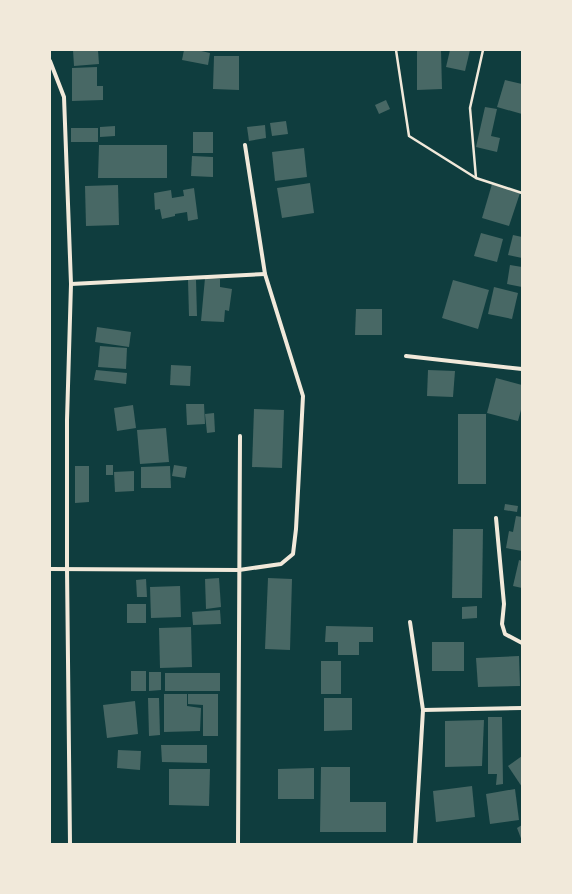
<svg xmlns="http://www.w3.org/2000/svg" width="572" height="894" viewBox="0 0 572 894" font-family="Figtree,sans-serif">
<style>
.building{fill:#486865}
.lines{fill:none;stroke-linecap:round;stroke-linejoin:round}
.path{stroke:#f1e9da;stroke-width:2.5}
.minor{stroke:#f1e9da;stroke-width:4}
</style>
<rect width="100%" height="100%" fill="#0f3d3e"/>
<g class="building">
<polygon points="73,50 98,50 99,64 74,66"/>
<polygon points="184,50 197,50 210,53 208,65 182,60"/>
<polygon points="417,50 441,50 442,89 417,90"/>
<polygon points="450,50 470,50 465,71 446,67"/>
<polygon points="214,56 239,56 239,90 213,89"/>
<polygon points="97,67 97,86 103,86 103,100 72,101 72,68"/>
<polygon points="505,80 522,84 522,114 497,107"/>
<polygon points="386,100 390,109 379,114 375,105"/>
<polygon points="485,107 497,109 491,136 500,138 497,152 476,147"/>
<polygon points="286,121 288,134 272,136 270,123"/>
<polygon points="265,125 266,138 249,141 247,127"/>
<polygon points="115,126 115,136 100,137 100,127"/>
<rect x="71" y="128" width="27" height="14"/>
<rect x="193" y="132" width="20" height="21"/>
<polygon points="99,145 167,145 167,178 98,178"/>
<polygon points="304,148 307,177 275,181 272,152"/>
<polygon points="192,156 213,157 213,177 191,176"/>
<polygon points="310,183 314,213 282,218 277,188"/>
<polygon points="492,184 520,193 509,226 482,218"/>
<polygon points="118,185 119,225 86,226 85,186"/>
<polygon points="194,188 198,219 188,221 187,212 175,214 175,216 162,219 160,209 155,210 154,193 171,190 172,198 184,196 183,190"/>
<polygon points="481,233 503,239 497,262 474,256"/>
<polygon points="513,235 522,237 522,258 508,255"/>
<polygon points="510,265 522,267 522,287 507,284"/>
<polygon points="205,278 220,279 220,287 232,289 229,311 225,310 224,322 201,321"/>
<polygon points="188,280 196,280 197,316 189,316"/>
<polygon points="453,280 489,290 478,329 442,318"/>
<polygon points="494,287 518,293 512,319 488,314"/>
<polygon points="356,309 382,309 382,335 355,335"/>
<polygon points="97,327 131,332 129,347 95,342"/>
<polygon points="100,346 127,348 126,369 98,367"/>
<polygon points="171,365 191,366 190,386 170,385"/>
<polygon points="96,370 127,373 126,384 94,380"/>
<polygon points="428,370 455,371 453,397 427,396"/>
<polygon points="496,378 522,385 522,406 518,421 487,413"/>
<polygon points="186,404 204,404 205,424 187,425"/>
<polygon points="133,405 136,428 117,431 114,408"/>
<polygon points="254,409 284,410 282,468 252,467"/>
<polygon points="214,413 215,432 207,433 205,414"/>
<rect x="458" y="414" width="28" height="70"/>
<polygon points="166,428 169,462 140,464 137,430"/>
<rect x="106" y="465" width="7" height="10"/>
<polygon points="174,465 187,467 185,478 172,476"/>
<polygon points="75,466 89,466 89,502 75,503"/>
<polygon points="170,466 171,488 141,488 141,467"/>
<polygon points="134,471 134,491 115,492 114,472"/>
<polygon points="505,504 518,506 517,512 504,510"/>
<polygon points="516,516 522,517 522,551 506,548 509,531 513,532"/>
<polygon points="453,529 483,529 482,598 452,598"/>
<polygon points="519,560 522,561 522,588 513,586"/>
<polygon points="219,578 221,607 206,609 205,579"/>
<polygon points="268,578 292,579 290,650 265,649"/>
<polygon points="146,579 147,597 137,597 136,580"/>
<polygon points="180,586 181,617 151,618 150,587"/>
<rect x="127" y="604" width="19" height="19"/>
<polygon points="477,606 477,618 462,619 462,607"/>
<polygon points="220,610 221,624 193,625 192,612"/>
<polygon points="326,626 373,627 373,642 359,642 359,655 338,655 338,642 325,642"/>
<polygon points="191,627 192,667 160,668 159,628"/>
<rect x="432" y="642" width="32" height="29"/>
<polygon points="519,656 520,686 478,687 476,658"/>
<rect x="321" y="661" width="20" height="33"/>
<rect x="131" y="671" width="15" height="20"/>
<polygon points="149,672 161,672 161,690 149,691"/>
<rect x="165" y="673" width="55" height="18"/>
<polygon points="164,694 187,694 187,706 201,708 200,731 164,732"/>
<polygon points="188,694 218,694 218,736 203,736 203,705 188,704"/>
<polygon points="148,698 159,698 160,735 149,736"/>
<polygon points="324,698 352,698 352,730 324,731"/>
<polygon points="135,701 138,734 107,738 103,705"/>
<polygon points="488,717 502,717 503,784 496,785 497,774 488,774"/>
<polygon points="484,720 482,766 445,767 445,721"/>
<polygon points="161,745 207,745 207,763 162,762"/>
<polygon points="118,750 141,751 140,770 117,768"/>
<polygon points="522,756 522,787 508,766"/>
<polygon points="321,767 350,767 350,802 386,802 386,832 320,832"/>
<polygon points="314,768 314,799 278,799 278,769"/>
<polygon points="169,769 210,769 209,806 169,805"/>
<polygon points="472,786 475,817 436,822 433,791"/>
<polygon points="515,789 519,820 490,824 486,794"/>
<polygon points="522,825 522,841 517,828"/>
</g>
<g class="lines">
<g class="path">
<polyline points="396,50 409,136 476,178 522,193"/>
<polyline points="476,178 470,108 483,50"/>
</g>
<g class="minor">
<polyline points="50,61 64,97 71,284 67,420 67,569 70,844"/>
<polyline points="71,284 265,274"/>
<polyline points="406,356 522,369"/>
<polyline points="496,518 504,604 502,624 505,634 522,643"/>
<polyline points="50,569 239,570 281,564 293,554 296,529 303,396 265,274 245,145"/>
<polyline points="410,622 423,710 415,844"/>
<polyline points="423,710 522,708"/>
<polyline points="238,844 240,436"/>
</g>
</g>
<rect width="572" height="894" fill="none" stroke="#f1e9da" stroke-width="102"/>
</svg>
